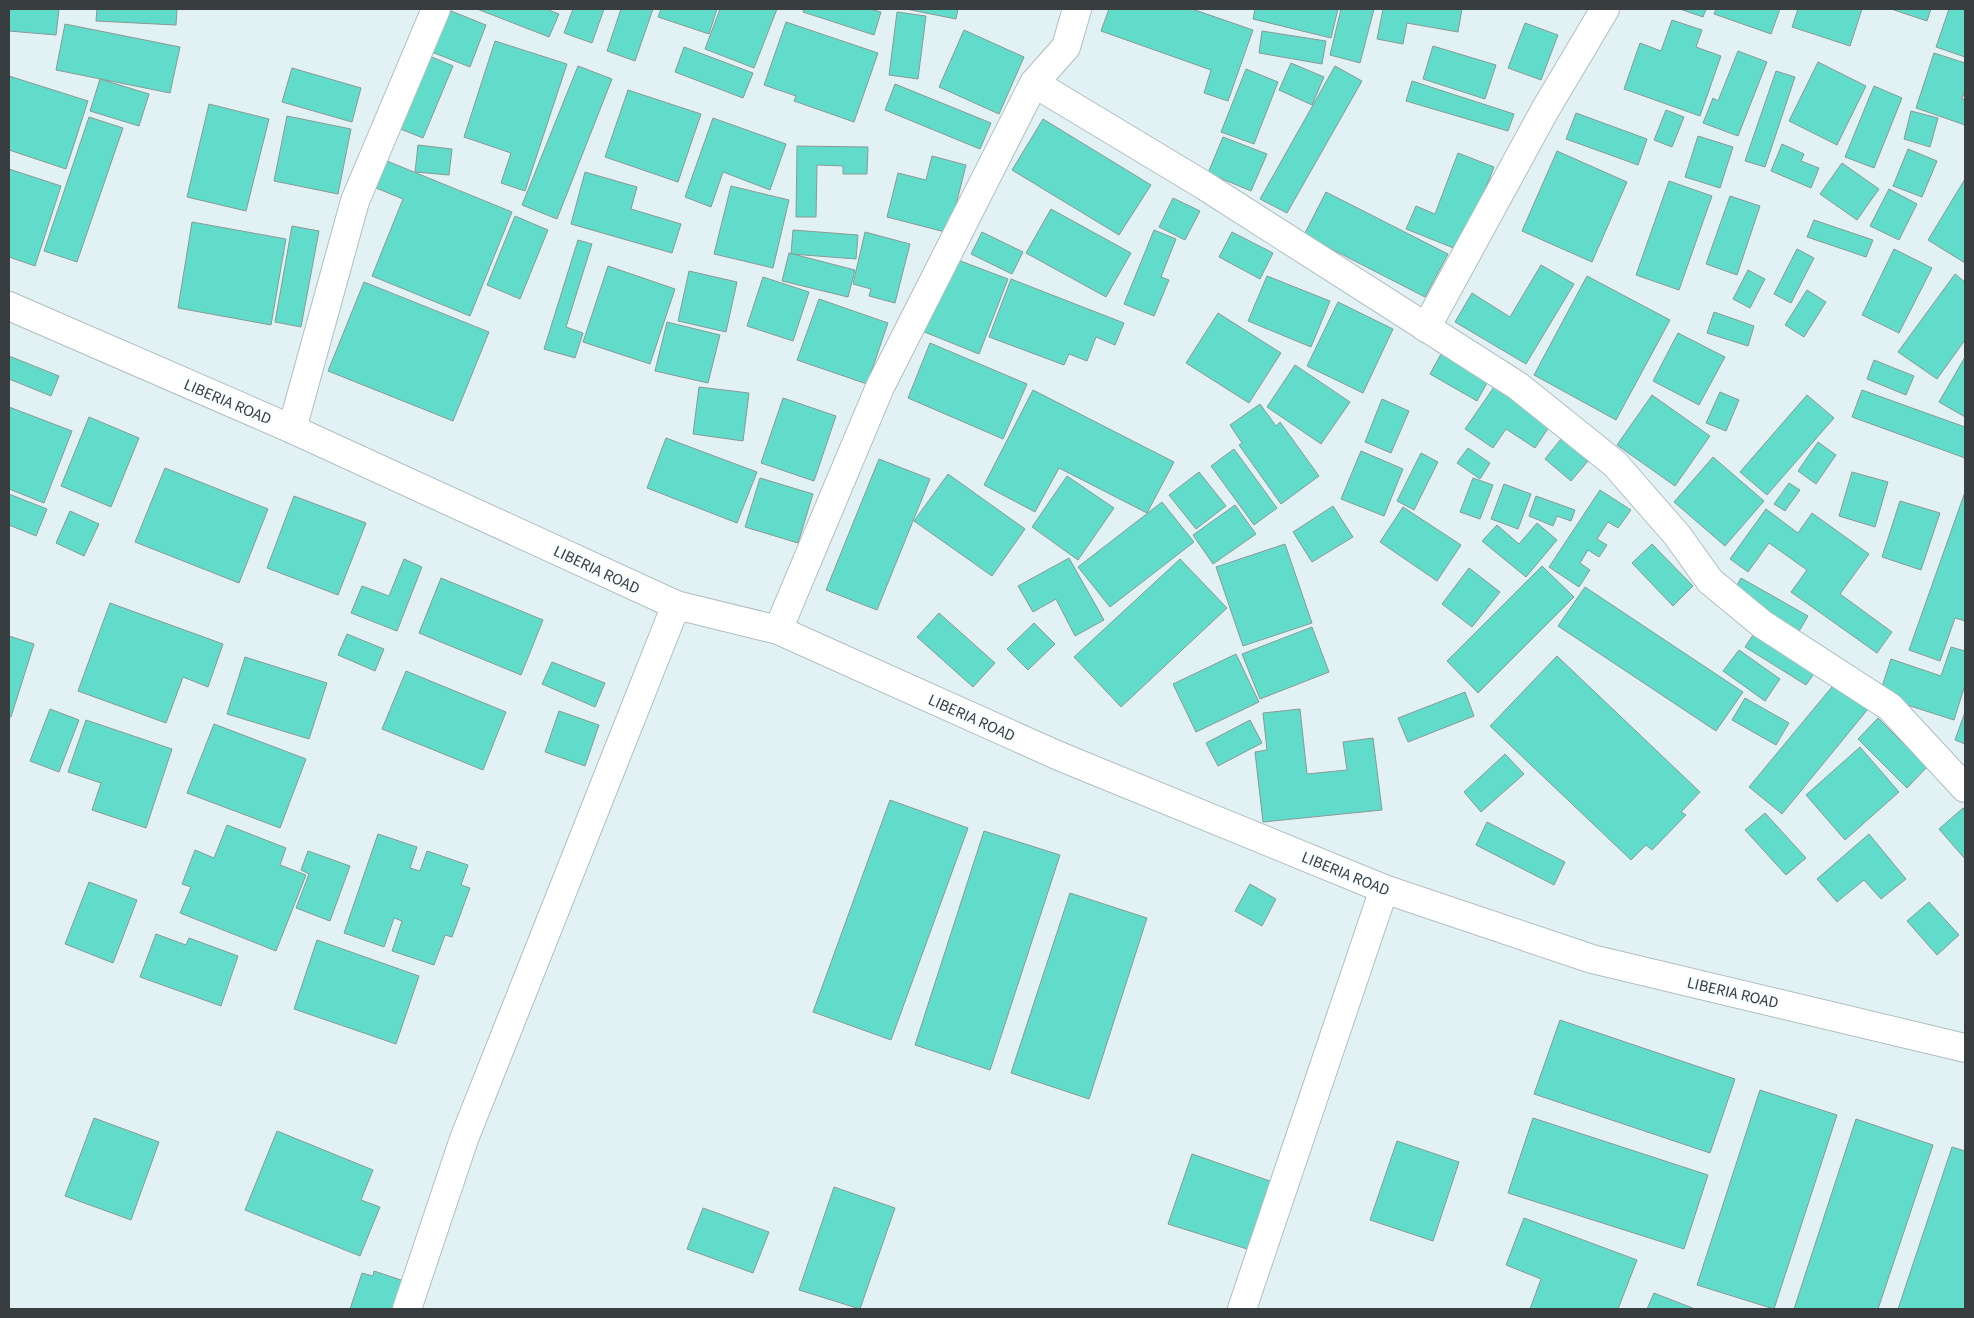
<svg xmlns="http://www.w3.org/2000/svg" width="1974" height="1318" viewBox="0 0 1974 1318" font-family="'Source Sans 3',sans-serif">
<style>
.building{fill:#61dcca;stroke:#8a9996}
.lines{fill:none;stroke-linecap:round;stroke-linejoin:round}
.minor-casing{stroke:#afbec1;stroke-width:30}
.minor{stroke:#fff;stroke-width:28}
.labels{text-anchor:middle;stroke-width:4.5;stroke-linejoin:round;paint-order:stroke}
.street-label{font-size:16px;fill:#383e3f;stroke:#f7fdfe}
</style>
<rect width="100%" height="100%" fill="#e2f2f4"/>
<g class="building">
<polygon points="9,9 59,9 56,35 9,31"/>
<polygon points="97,9 177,9 176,25 96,21"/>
<polygon points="446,9 486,25 470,67 429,51"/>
<polygon points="477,9 546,9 559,14 549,37"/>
<polygon points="573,9 604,9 592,43 564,33"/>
<polygon points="621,9 653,9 635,61 607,51"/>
<polygon points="661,9 717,9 709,34 658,17"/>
<polygon points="720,9 777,9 754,68 705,49"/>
<polygon points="804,9 870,9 881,12 874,35 803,12"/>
<polygon points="906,9 958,9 956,19"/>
<polygon points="1109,9 1192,9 1253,30 1228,101 1204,93 1211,70 1101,31"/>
<polygon points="1255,9 1338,9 1331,38 1253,19"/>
<polygon points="1341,9 1374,9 1360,63 1330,55"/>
<polygon points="1383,9 1462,9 1458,32 1407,23 1403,44 1377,39"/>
<polygon points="1680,9 1706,9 1703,17"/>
<polygon points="1716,9 1780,9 1771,34 1714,14"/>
<polygon points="1798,9 1862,9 1850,46 1792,27"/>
<polygon points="1891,9 1931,9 1927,21"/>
<polygon points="1949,9 1965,9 1965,57 1936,47"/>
<polygon points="897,12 926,16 918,79 889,75"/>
<polygon points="1672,20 1702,30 1696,47 1721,56 1700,116 1624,89 1640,43 1661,51"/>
<polygon points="786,22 878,53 854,122 794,101 796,96 764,85"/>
<polygon points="1525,23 1558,35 1541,80 1508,68"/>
<polygon points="65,24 180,47 170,93 56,70"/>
<polygon points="964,30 1024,57 999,114 939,87"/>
<polygon points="1262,31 1326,41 1322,64 1259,53"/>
<polygon points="495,41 567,64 525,191 501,183 511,153 464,137"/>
<polygon points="1433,46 1496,65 1485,99 1423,79"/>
<polygon points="684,47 753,73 743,98 675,72"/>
<polygon points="1738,51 1767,62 1738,136 1703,123 1713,98 1718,101"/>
<polygon points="1934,53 1965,63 1965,90 1962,99 1965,100 1965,125 1916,108"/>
<polygon points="427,55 453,66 423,138 398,128"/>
<polygon points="1818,62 1866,86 1837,145 1789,121"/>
<polygon points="1291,63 1324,77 1312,105 1279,90"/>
<polygon points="578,66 612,79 557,219 522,205"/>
<polygon points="1335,66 1362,81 1287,213 1260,199"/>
<polygon points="292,68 361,88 352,122 282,102"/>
<polygon points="1246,69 1278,82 1254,144 1221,132"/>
<polygon points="1776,71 1795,77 1765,167 1745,161"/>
<polygon points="9,76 88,101 66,169 9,150"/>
<polygon points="100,79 149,94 139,126 90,111"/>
<polygon points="1412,81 1514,114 1508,131 1406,101"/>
<polygon points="895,84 991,123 980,149 885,110"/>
<polygon points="1874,86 1902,98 1874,168 1845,157"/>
<polygon points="628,90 701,114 678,182 605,157"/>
<polygon points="209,104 269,119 246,211 187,197"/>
<polygon points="1666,110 1684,117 1672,147 1654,140"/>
<polygon points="1911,111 1938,118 1930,147 1904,139"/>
<polygon points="1576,113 1647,139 1638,165 1566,139"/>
<polygon points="287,116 351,129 338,194 274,181"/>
<polygon points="89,117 123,128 77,262 44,251"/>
<polygon points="713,118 786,144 770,190 723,172 711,207 685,197"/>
<polygon points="1043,119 1151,185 1119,235 1012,170"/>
<polygon points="1698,136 1733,147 1720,188 1685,177"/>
<polygon points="1223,137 1267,154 1251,191 1208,173"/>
<polygon points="1782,144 1804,154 1801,161 1819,168 1811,188 1771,171"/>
<polygon points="418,145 452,149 449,175 415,172"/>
<polygon points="797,146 868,147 867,174 843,174 843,166 817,165 816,217 796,217"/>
<polygon points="1908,149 1937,161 1922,197 1893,186"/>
<polygon points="1557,151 1627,182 1592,262 1522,231"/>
<polygon points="1458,153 1494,167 1461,251 1406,229 1416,206 1435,214"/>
<polygon points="932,156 966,165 949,233 887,217 898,173 926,180"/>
<polygon points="387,161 512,212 470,316 372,276 403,199 376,188"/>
<polygon points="1842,163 1879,189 1857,220 1820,194"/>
<polygon points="9,169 61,186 35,266 9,257"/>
<polygon points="585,172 637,187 631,209 681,224 672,253 571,224"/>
<polygon points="1965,179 1965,263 1928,240"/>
<polygon points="1669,181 1712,196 1679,290 1636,275"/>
<polygon points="731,186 789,200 773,268 714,254"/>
<polygon points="1889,189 1917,204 1899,240 1870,226"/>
<polygon points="1326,192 1448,254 1425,297 1304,235"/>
<polygon points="1730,196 1760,206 1737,275 1706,264"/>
<polygon points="1173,198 1200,211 1185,240 1159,227"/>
<polygon points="1051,209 1131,253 1106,297 1026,253"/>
<polygon points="515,216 548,230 520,299 487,285"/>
<polygon points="1814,220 1873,240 1866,257 1807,237"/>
<polygon points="192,222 286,239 271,325 178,308"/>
<polygon points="292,226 319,231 301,327 275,322"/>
<polygon points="793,230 858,235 856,259 791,254"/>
<polygon points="1154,230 1176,239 1161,277 1169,280 1154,316 1124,304"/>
<polygon points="865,232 910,244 895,303 869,296 871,289 853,284"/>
<polygon points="982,232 1023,252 1012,274 971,254"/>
<polygon points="1232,232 1273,253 1260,279 1219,257"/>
<polygon points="578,240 592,244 566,327 583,333 575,358 544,349"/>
<polygon points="1797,249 1814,258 1791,303 1774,294"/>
<polygon points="1894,249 1932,268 1899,333 1862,315"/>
<polygon points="789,253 855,270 848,297 782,281"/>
<polygon points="950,257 1008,279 979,354 922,331"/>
<polygon points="1541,265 1574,284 1526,364 1455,322 1472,293 1510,317"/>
<polygon points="608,266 675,289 650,364 583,342"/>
<polygon points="1748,270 1765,279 1750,308 1733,299"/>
<polygon points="689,271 737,282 726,332 678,321"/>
<polygon points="1955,274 1965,282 1965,340 1937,379 1898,352"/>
<polygon points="1267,276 1330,301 1311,347 1248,321"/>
<polygon points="1587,276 1670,320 1616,420 1534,375"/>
<polygon points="763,277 809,292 793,341 747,326"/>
<polygon points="1011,279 1124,323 1115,345 1096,337 1087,361 1069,354 1064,365 989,337"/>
<polygon points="364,282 489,332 453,421 328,371"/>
<polygon points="1807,290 1826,302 1804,337 1785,325"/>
<polygon points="819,299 888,323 867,384 797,360"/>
<polygon points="1338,302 1393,329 1363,393 1307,366"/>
<polygon points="1714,312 1754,326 1748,346 1707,333"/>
<polygon points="1218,313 1281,353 1249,403 1186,363"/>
<polygon points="667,322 720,335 708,383 655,371"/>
<polygon points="1678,333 1725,357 1699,405 1653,381"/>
<polygon points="930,343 1027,384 1003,439 908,398"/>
<polygon points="1441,354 1488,381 1477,401 1430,374"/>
<polygon points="9,356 59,376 51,396 9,379"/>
<polygon points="1965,357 1965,417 1939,402"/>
<polygon points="1874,360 1914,376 1906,395 1867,379"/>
<polygon points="1295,365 1350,402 1321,444 1267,407"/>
<polygon points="1496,384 1553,421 1535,448 1506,429 1493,448 1465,429"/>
<polygon points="699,387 749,393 743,441 693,434"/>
<polygon points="1033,390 1174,462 1147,513 1059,468 1035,512 984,485"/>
<polygon points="1862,390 1965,427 1965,458 1852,417"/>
<polygon points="1720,392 1739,400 1726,431 1706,423"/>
<polygon points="1652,395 1710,436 1675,486 1617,445"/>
<polygon points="1807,395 1834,418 1767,495 1740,472"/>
<polygon points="783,398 836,416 814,481 761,463"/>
<polygon points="1382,399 1409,411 1391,453 1365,442"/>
<polygon points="1260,404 1276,426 1280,422 1319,476 1281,504 1239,445 1242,443 1230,425"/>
<polygon points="9,407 72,431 44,503 9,489"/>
<polygon points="89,417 139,438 111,507 61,486"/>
<polygon points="666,438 757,472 737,523 647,488"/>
<polygon points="1561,439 1588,461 1571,481 1545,459"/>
<polygon points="1818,442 1836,455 1816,484 1798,471"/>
<polygon points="1468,448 1490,463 1480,479 1457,463"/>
<polygon points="1234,449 1277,508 1254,525 1211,466"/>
<polygon points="1361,451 1403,469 1384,516 1341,499"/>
<polygon points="1421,453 1438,462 1414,510 1397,501"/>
<polygon points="1713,457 1764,501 1725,546 1674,502"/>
<polygon points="879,459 930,479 877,610 826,590"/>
<polygon points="165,468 268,509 239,583 135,542"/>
<polygon points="1199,472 1226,506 1196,529 1169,495"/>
<polygon points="1852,472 1888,482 1875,527 1839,516"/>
<polygon points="948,474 1025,529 992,576 914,521"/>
<polygon points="1067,476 1114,508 1078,560 1032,527"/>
<polygon points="760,478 813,494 798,543 745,527"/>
<polygon points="1473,478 1493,485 1480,519 1460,512"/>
<polygon points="1789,483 1800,490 1785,511 1774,504"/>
<polygon points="1504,484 1531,494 1518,529 1491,519"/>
<polygon points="1600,490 1631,510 1618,528 1608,522 1597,539 1607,545 1599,557 1588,550 1580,563 1590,570 1579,587 1549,567"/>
<polygon points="1965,492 1965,621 1955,618 1940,661 1909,650"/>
<polygon points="9,494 47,509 36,536 9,525"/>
<polygon points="294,496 366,523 338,595 267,568"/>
<polygon points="1536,496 1575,510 1571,521 1557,516 1553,526 1529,516"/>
<polygon points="1900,501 1940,513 1921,570 1882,557"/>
<polygon points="1162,502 1194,542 1110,607 1078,567"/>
<polygon points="1235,505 1256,534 1213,564 1193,535"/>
<polygon points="1333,506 1353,537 1312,562 1293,532"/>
<polygon points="1403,507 1461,545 1437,581 1380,542"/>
<polygon points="1766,509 1798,533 1812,513 1869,554 1840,594 1892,632 1877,653 1791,592 1807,570 1769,543 1748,572 1730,559"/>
<polygon points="70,511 99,524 84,556 56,543"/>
<polygon points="1537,523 1557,540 1526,577 1482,541 1497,525 1519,544"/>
<polygon points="1285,544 1312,623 1243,646 1216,567"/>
<polygon points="1652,544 1693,586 1673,606 1632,563"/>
<polygon points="1069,558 1104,620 1075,636 1056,599 1033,612 1018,586"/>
<polygon points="404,559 422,567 397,631 351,613 362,586 389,596"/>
<polygon points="1180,559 1227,608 1121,707 1074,657"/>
<polygon points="1542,566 1574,597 1478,693 1447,661"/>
<polygon points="1469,568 1500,592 1472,627 1442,604"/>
<polygon points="441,578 543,620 521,675 419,633"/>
<polygon points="1741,578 1808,616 1798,633 1731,596"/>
<polygon points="1585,587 1743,692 1716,731 1558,626"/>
<polygon points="110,603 223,644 208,687 183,677 166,723 78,691"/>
<polygon points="939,613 995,663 973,687 917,637"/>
<polygon points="1034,623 1055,644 1028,670 1007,649"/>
<polygon points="1312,627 1329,672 1260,699 1242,654"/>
<polygon points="1757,629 1818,668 1806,685 1745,647"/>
<polygon points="347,634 384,649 375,671 338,655"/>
<polygon points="9,636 34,644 11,717 9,716"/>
<polygon points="1951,647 1965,651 1965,685 1954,720 1879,696 1891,659 1941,676"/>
<polygon points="1739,650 1780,679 1765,701 1723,671"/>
<polygon points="1236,654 1259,702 1196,732 1173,684"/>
<polygon points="1557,656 1700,792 1681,812 1686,815 1652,850 1646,845 1631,860 1490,726"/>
<polygon points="245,657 327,683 309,739 227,714"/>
<polygon points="552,662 605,683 595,707 542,684"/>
<polygon points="406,671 506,712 483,770 382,729"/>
<polygon points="1836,682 1868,709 1782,814 1749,787"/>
<polygon points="1465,692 1474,716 1408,742 1398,718"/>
<polygon points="1745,698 1789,723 1776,745 1732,720"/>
<polygon points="50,709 79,720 59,772 30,761"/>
<polygon points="1300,709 1307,774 1347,770 1343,742 1373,738 1382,810 1263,822 1255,752 1267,750 1263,713"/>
<polygon points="559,711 599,725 585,766 545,752"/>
<polygon points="1965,712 1965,744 1955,740"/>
<polygon points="1878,718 1927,767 1907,788 1858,739"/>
<polygon points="86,720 172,749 146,828 92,810 101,783 68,772"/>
<polygon points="1250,720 1262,743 1218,766 1206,743"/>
<polygon points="214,724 306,759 280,828 187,793"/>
<polygon points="1860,747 1899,792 1845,840 1806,795"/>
<polygon points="1505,754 1524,774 1481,812 1464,792"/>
<polygon points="890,800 968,828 891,1040 813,1012"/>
<polygon points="1963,808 1965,811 1965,859 1939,829"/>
<polygon points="1765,813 1806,858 1786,875 1745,830"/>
<polygon points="1487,822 1565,862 1554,885 1476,845"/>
<polygon points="227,825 286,848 280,865 306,875 276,951 180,913 191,887 182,884 195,850 214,858"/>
<polygon points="984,831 1060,855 990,1070 915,1045"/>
<polygon points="378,834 417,847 410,868 420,871 427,851 468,865 461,885 470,888 452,937 445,935 434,965 392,951 402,921 394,918 384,947 344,933"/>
<polygon points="1869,834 1906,879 1881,899 1864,880 1837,902 1817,879"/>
<polygon points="308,851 350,866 330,921 296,908 309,874 301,870"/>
<polygon points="89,882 137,900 113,963 65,944"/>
<polygon points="1250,884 1276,899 1262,926 1235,911"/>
<polygon points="1070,893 1147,918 1089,1099 1011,1073"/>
<polygon points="1929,902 1959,935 1937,955 1907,921"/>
<polygon points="156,934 186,945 189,938 238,956 221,1006 140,977"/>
<polygon points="317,940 419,976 396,1044 294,1009"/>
<polygon points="1560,1020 1735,1079 1710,1153 1534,1094"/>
<polygon points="1760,1090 1837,1115 1774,1309 1697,1285"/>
<polygon points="94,1118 159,1142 131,1220 65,1196"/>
<polygon points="1533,1118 1708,1175 1684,1249 1508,1193"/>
<polygon points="1856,1119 1933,1145 1878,1309 1794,1309"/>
<polygon points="277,1131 373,1170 361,1200 380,1207 360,1256 245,1210"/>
<polygon points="1397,1141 1459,1162 1433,1241 1370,1220"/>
<polygon points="1952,1147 1965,1151 1965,1309 1898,1309"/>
<polygon points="1192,1154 1270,1181 1247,1249 1168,1224"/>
<polygon points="834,1187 895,1208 860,1309 799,1290"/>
<polygon points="703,1208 769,1232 753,1273 687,1249"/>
<polygon points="1524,1218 1637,1260 1618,1309 1530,1309 1541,1279 1506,1265"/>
<polygon points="374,1271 407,1282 398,1309 350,1309 362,1273 373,1276"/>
<polygon points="1654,1293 1695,1309 1647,1309"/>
</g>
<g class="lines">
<g class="minor-casing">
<g id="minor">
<polyline points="1034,83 1205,186 1518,386 1615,464 1677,535 1710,581 1762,624 1890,707 1965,788"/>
<polyline points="9,306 292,429 676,605 778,630 1059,756 1384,889 1592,959 1965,1048"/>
<polyline points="1426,328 1545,110 1605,9"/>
<polyline points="292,429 355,201 436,9"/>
<polyline points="778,630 880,387 1034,83 1066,47 1077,9"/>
<polyline points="407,1309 464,1139 676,605"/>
<polyline points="1242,1309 1384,889"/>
</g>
</g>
<use href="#minor" class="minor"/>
</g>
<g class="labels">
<g class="street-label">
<text transform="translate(228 401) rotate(23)" y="6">LIBERIA ROAD</text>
<text transform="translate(597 569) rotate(25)" y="6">LIBERIA ROAD</text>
<text transform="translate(972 717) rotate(24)" y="6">LIBERIA ROAD</text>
<text transform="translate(1346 873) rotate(22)" y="6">LIBERIA ROAD</text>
<text transform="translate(1733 992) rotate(13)" y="6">LIBERIA ROAD</text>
</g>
</g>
<rect width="1974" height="1318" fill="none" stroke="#383e3f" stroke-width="20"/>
</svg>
